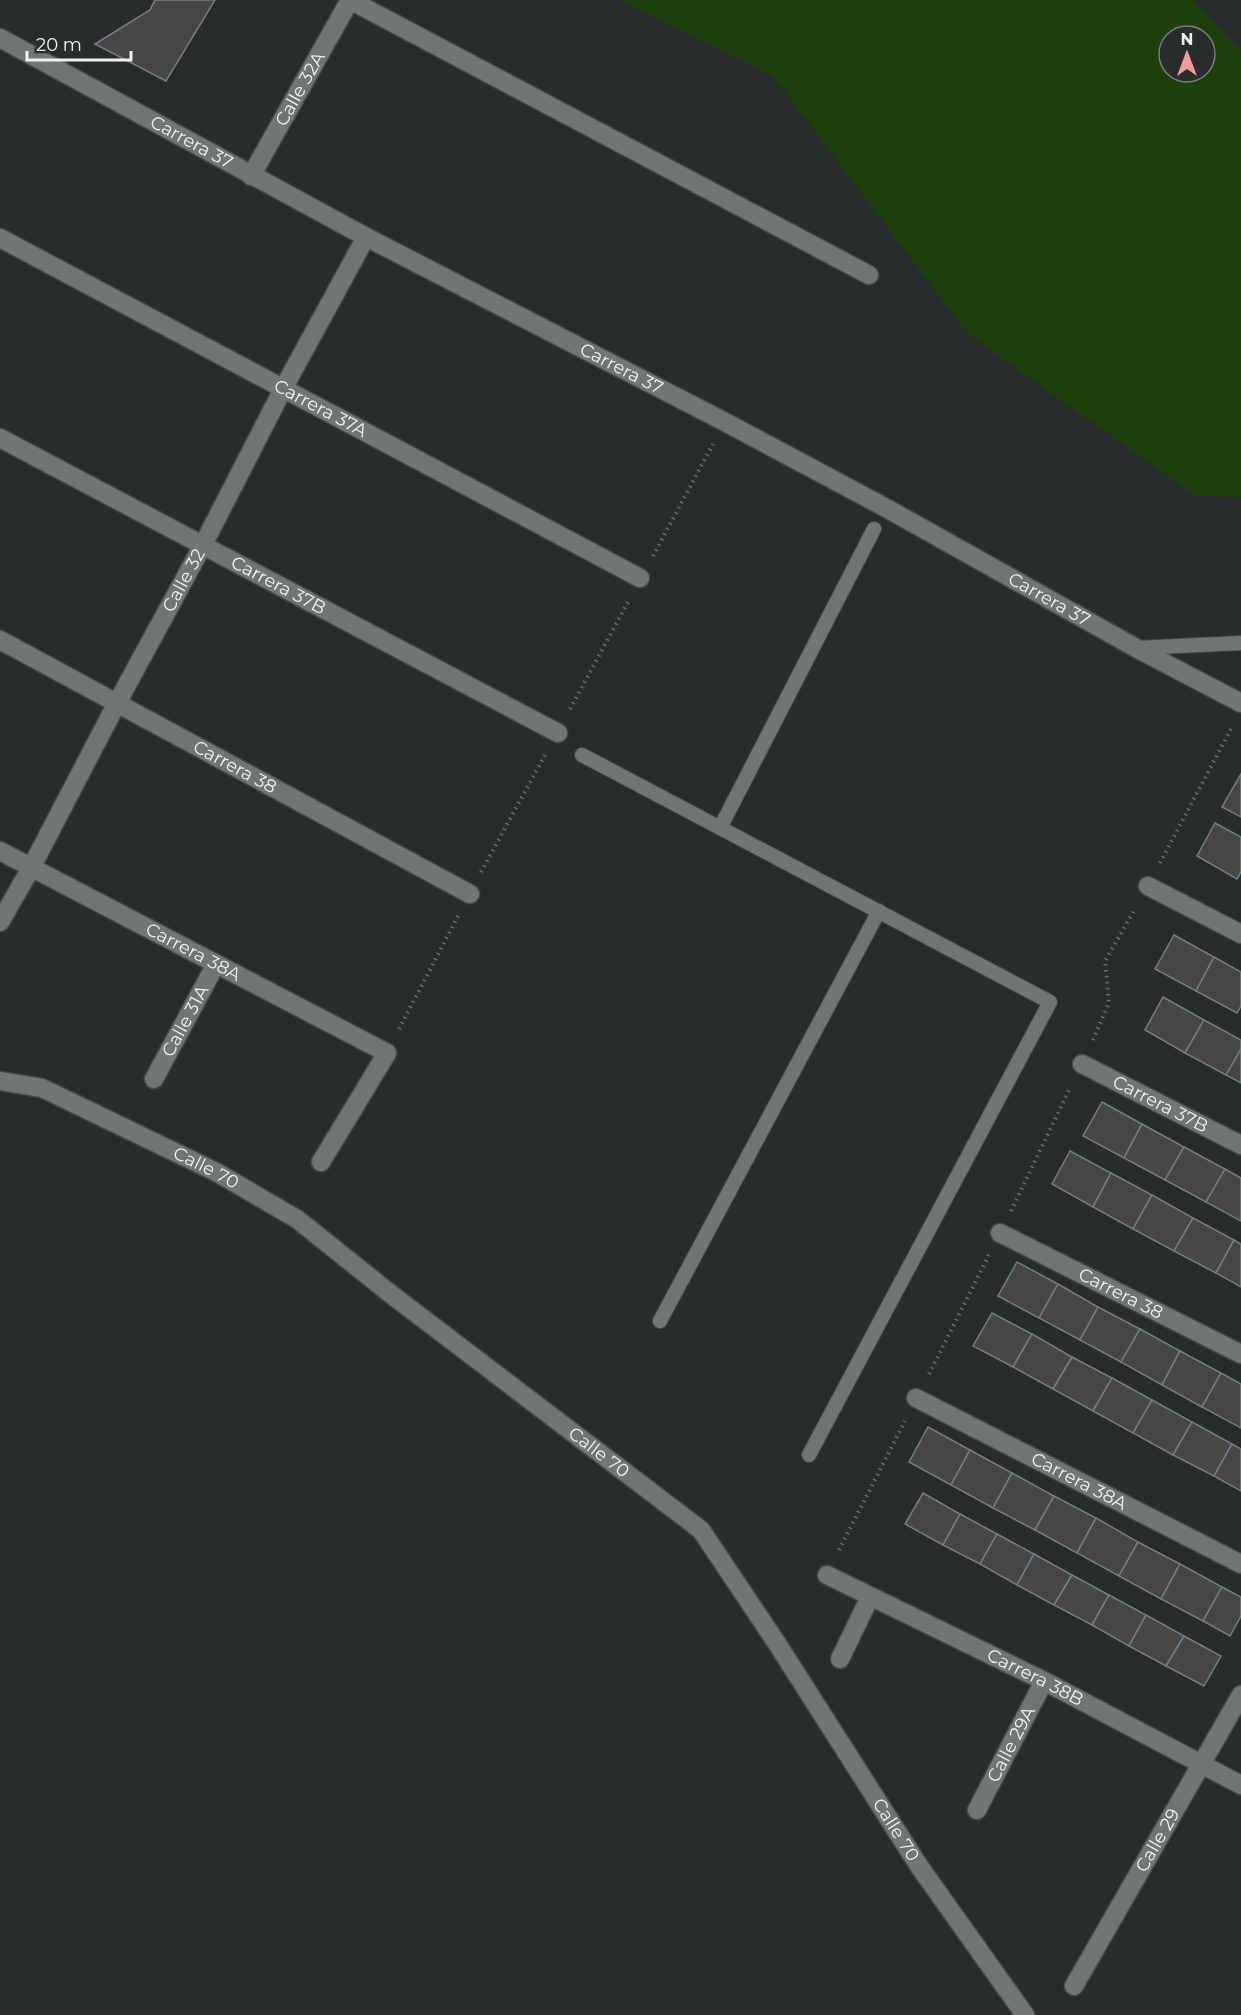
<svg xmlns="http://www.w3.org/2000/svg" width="1241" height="2015" viewBox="0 0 1241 2015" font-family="Montserrat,sans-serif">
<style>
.green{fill:#1e3f0c;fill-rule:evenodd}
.building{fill:#454749;stroke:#797c7e;stroke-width:1.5}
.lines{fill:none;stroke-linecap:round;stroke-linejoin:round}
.lane-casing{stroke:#46494a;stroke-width:16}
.street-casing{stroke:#46494a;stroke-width:21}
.path{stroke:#686b6b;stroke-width:4;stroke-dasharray:1.5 4.5;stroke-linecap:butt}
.lane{stroke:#717576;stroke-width:14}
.street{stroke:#717576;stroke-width:18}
.labels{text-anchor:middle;stroke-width:4.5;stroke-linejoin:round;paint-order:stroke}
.street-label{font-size:18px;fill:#eff1f1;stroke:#282c2c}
</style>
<rect width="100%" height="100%" fill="#282c2c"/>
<path class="green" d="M619,0H1192L1241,51V497L1196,496L969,335L773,76ZM1169,36H1205V72H1169Z"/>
<g class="building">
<polygon points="155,0 215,0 166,81 95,44 150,10"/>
<polygon points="1241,774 1241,817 1222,807"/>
<polygon points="1215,823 1241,837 1241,872 1237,879 1197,856"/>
<polygon points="1174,935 1214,957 1196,991 1155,969"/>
<polygon points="1214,957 1241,972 1241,1006 1237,1013 1196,991"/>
<polygon points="1163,997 1204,1020 1185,1053 1145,1030"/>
<polygon points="1204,1020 1241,1040 1241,1049 1226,1075 1185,1053"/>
<polygon points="1241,1049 1241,1083 1226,1075"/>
<polygon points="1102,1102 1142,1124 1124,1158 1083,1136"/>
<polygon points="1142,1124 1184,1147 1165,1180 1124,1158"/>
<polygon points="1184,1147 1225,1169 1206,1202 1165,1180"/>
<polygon points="1070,1151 1111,1173 1093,1207 1052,1184"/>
<polygon points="1225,1169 1241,1178 1241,1221 1206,1202"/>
<polygon points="1111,1173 1152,1195 1133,1229 1093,1207"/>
<polygon points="1152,1195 1193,1218 1174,1251 1133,1229"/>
<polygon points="1193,1218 1234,1240 1216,1273 1174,1251"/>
<polygon points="1234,1240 1241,1244 1241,1287 1216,1273"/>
<polygon points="1017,1262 1058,1284 1039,1318 998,1296"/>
<polygon points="1058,1284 1098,1307 1080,1340 1039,1318"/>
<polygon points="1098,1307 1140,1329 1121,1362 1080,1340"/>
<polygon points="992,1313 1032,1334 1013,1367 973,1346"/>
<polygon points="1140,1329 1180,1351 1162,1385 1121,1362"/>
<polygon points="1032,1334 1072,1357 1053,1389 1013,1367"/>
<polygon points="1180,1351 1221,1373 1202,1407 1162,1385"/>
<polygon points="1072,1357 1112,1378 1093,1411 1053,1389"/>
<polygon points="1221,1373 1241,1384 1241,1428 1202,1407"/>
<polygon points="1112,1378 1152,1400 1133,1433 1093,1411"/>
<polygon points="1152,1400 1192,1422 1173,1455 1133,1433"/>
<polygon points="1192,1422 1232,1444 1214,1476 1173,1455"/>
<polygon points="928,1427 970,1450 951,1485 909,1462"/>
<polygon points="1232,1444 1241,1449 1241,1491 1214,1476"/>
<polygon points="970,1450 1012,1473 993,1508 951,1485"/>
<polygon points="1012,1473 1054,1496 1035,1530 993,1508"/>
<polygon points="923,1493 960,1514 943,1545 905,1524"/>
<polygon points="1054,1496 1096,1518 1077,1553 1035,1530"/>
<polygon points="960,1514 997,1534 980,1564 943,1545"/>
<polygon points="1096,1518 1138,1542 1119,1576 1077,1553"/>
<polygon points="997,1534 1034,1554 1017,1585 980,1564"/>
<polygon points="1138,1542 1180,1564 1161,1599 1119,1576"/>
<polygon points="1034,1554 1072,1575 1054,1605 1017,1585"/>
<polygon points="1180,1564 1222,1587 1203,1621 1161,1599"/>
<polygon points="1072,1575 1109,1595 1092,1625 1054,1605"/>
<polygon points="1222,1587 1241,1597 1241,1616 1230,1636 1203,1621"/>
<polygon points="1109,1595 1146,1615 1129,1646 1092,1625"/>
<polygon points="1146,1615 1184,1636 1166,1666 1129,1646"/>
<polygon points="1184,1636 1221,1656 1204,1686 1166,1666"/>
</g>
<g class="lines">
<g class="lane-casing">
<g id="lane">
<polyline points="1136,648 1241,643"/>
<polyline points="582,755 1050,1002 809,1455"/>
<polyline points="720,828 874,529"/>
<polyline points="660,1321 879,911"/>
</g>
</g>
<g class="street-casing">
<g id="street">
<path id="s1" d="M0,38L366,237L725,422L888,509L1136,648L1241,703"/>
<path id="s2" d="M251,176L350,0L869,275"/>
<path id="s3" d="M0,238L640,578"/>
<path id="s4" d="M0,438L558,733"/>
<path id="s5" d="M0,640L470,894"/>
<path id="s6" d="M0,851L387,1053L321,1162"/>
<polyline points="1148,886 1241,934"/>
<path id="s7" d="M0,922L31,868L117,703L203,545L283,389L366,237"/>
<path id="s8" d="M1082,1064L1241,1145"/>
<path id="s9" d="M154,1079L216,964"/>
<path id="s10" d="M0,1081L42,1088L216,1172L297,1219L392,1295L701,1530L778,1645L919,1866L1025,2015"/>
<path id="s11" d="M1000,1233L1241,1354"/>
<path id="s12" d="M916,1398L1241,1564"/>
<path id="s13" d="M827,1575L1044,1681L1241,1785"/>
<polyline points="840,1659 870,1597"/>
<path id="s14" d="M977,1810L1044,1681"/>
<path id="s15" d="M1074,1986L1241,1695"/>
</g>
</g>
<g class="path">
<polyline points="653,556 713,444"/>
<polyline points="570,709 628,602"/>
<polyline points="1160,863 1232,727"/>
<polyline points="481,872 545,755"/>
<polyline points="399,1029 458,916"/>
<polyline points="1093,1040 1109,1003 1105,961 1135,909"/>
<polyline points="1011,1211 1070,1088"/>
<polyline points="929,1374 989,1255"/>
<polyline points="839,1550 905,1421"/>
</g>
<use href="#lane" class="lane"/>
<use href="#street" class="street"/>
</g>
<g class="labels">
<g class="street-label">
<text dy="6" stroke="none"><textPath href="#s2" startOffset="100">Calle 32A</textPath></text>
<text dy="6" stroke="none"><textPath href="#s1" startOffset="218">Carrera 37</textPath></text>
<text dy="6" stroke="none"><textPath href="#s1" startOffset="704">Carrera 37</textPath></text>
<text dy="6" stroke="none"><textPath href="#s3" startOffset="363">Carrera 37A</textPath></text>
<text dy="6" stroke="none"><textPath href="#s7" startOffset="388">Calle 32</textPath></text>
<text dy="6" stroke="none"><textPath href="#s4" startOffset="315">Carrera 37B</textPath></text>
<text dy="6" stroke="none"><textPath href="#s1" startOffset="1190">Carrera 37</textPath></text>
<text dy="6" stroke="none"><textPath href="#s5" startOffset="267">Carrera 38</textPath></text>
<text dy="6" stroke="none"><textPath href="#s6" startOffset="218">Carrera 38A</textPath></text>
<text dy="6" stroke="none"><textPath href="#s9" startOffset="66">Calle 31A</textPath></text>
<text dy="6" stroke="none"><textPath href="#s8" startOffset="88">Carrera 37B</textPath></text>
<text dy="6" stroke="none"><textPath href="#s10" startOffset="225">Calle 70</textPath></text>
<text dy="6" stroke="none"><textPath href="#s11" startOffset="135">Carrera 38</textPath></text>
<text dy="6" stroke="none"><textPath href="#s10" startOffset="711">Calle 70</textPath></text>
<text dy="6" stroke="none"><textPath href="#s12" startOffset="183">Carrera 38A</textPath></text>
<text dy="6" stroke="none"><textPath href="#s13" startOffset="232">Carrera 38B</textPath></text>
<text dy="6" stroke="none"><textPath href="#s14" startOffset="74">Calle 29A</textPath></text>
<text dy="6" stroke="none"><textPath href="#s10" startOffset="1197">Calle 70</textPath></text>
<text dy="6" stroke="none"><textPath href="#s15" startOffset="168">Calle 29</textPath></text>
</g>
</g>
<g transform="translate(1187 54)"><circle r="28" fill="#282c2c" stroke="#787b7b" stroke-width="1.5"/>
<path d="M0-4.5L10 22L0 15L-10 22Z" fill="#f59b99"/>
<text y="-9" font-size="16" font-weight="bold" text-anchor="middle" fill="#eff1f1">N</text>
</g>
<path d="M27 51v9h104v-9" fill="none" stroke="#eff1f1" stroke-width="3"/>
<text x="36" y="51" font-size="18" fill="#eff1f1" stroke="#282c2c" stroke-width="4.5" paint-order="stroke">20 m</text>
</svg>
